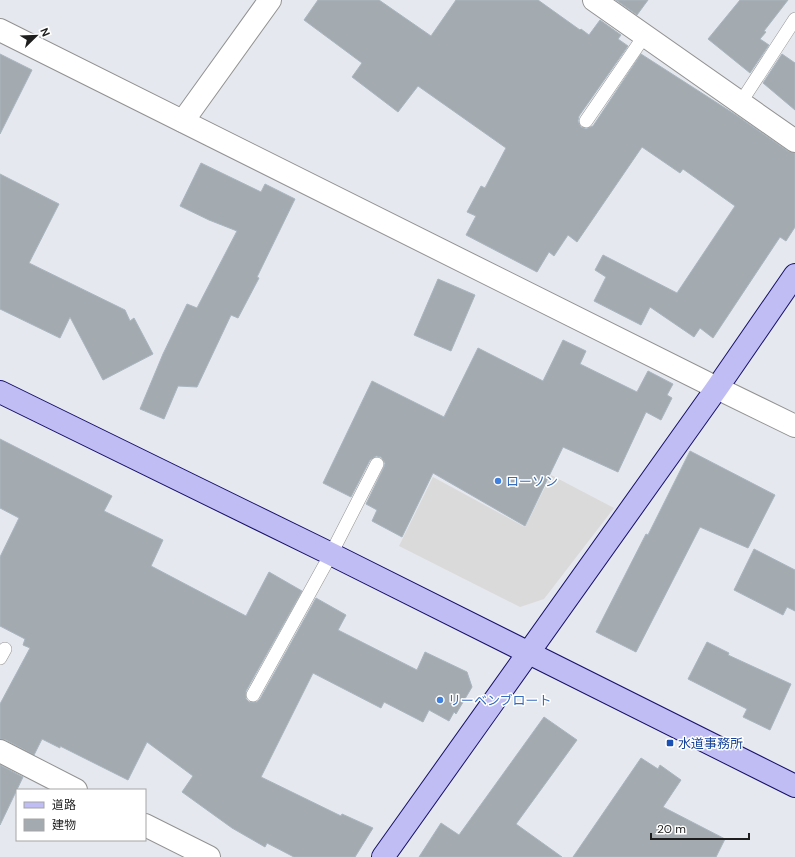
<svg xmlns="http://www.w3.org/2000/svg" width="795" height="857" viewBox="0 0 795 857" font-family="'DM Sans','Noto Sans JP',sans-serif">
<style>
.parking{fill:#dadada}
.building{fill:#a4abb0;stroke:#a9b5be}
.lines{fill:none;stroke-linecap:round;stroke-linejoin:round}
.lane-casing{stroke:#929292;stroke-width:14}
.street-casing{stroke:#929292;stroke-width:24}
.secondary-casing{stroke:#170f6a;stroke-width:24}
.lane{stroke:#fff;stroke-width:13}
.street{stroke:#fff;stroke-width:22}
.secondary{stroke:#bfbdf3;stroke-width:22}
.shop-dot{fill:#3f7fe0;stroke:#fff;stroke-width:1.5}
.transit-dot{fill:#1a4fb4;stroke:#fff;stroke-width:1.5}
.labels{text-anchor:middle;stroke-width:3;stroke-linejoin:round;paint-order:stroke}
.shop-label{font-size:13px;fill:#366cbe;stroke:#fff;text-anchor:start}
.transit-label{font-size:13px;fill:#164399;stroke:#fff;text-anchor:start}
</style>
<rect width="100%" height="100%" fill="#e5e8ee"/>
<polygon class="parking" points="551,475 614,508 544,599 520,607 399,546 433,477 525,527"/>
<g class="building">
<polygon points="318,0 379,0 431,36 456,0 538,0 580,30 581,29 589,35 600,20 621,35 618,39 628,46 579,116 578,121 581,127 586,129 593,126 641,54 736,115 788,151 795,153 795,227 786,241 780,237 713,338 700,328 694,337 650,307 641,325 594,301 606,277 595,270 603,255 677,293 735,206 683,169 680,173 642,147 577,242 568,235 554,256 549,252 537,272 466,235 476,216 467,212 481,186 485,188 506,148 418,86 398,112 352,77 362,63 304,20"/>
<polygon points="616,0 648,0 637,15"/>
<polygon points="740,0 788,0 764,31 766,32 760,39 769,45 750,73 708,39"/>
<polygon points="0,54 32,70 0,134"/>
<polygon points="782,54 795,63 795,110 763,83"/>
<polygon points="201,163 261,192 265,184 295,199 257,277 259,278 238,318 231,315 197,387 178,386 164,419 140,409 163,354 187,304 197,308 237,231 209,220 180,206"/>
<polygon points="0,174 59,204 29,263 125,310 130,321 134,318 153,354 103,380 70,317 60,338 0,309"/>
<polygon points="438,279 475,295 451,351 414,335"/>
<polygon points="563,340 586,351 580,364 637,392 648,371 673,384 667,395 672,398 661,420 646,412 618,472 563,447 525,526 433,473 402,537 372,521 377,510 366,504 384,467 385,463 381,457 376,456 370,460 351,497 323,483 372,381 444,417 478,348 543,381"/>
<polygon points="0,439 112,496 104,511 163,540 151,566 246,616 269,572 302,591 246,691 246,699 249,702 257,702 260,699 316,598 346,615 338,630 417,670 425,652 467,672 472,687 456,714 454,712 449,721 429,710 423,722 384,702 381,708 313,673 261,777 341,816 342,814 373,828 355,857 294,857 267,843 265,847 232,828 182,792 193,776 147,742 128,780 60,746 60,748 42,739 34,755 6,740 0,739 0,704 30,648 23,645 25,639 0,626 0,557 19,518 0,508"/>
<polygon points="690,451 775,495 748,548 700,527 636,652 596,632 646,534 648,535"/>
<polygon points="754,549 795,570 795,611 787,607 783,615 734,590"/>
<polygon points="707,642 729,653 728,655 791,684 770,730 743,717 747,709 688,679"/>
<polygon points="544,717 577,740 516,824 562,857 419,857 441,823 459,835"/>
<polygon points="641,758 658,769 660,765 681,780 663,807 725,839 716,857 573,857"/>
<polygon points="0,765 23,777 0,825"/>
</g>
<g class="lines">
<g class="lane-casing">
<g id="lane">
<polyline points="741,102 795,19"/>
<polyline points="586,121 645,35"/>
<polyline points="0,658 5,649"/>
<polyline points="253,695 331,554 377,464"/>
</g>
</g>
<g class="street-casing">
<g id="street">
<polyline points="594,0 795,141"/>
<polyline points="0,30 717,388 795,426"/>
<polyline points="183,121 270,0"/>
<polyline points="0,751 76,790"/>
<polyline points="145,825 209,857"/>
</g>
</g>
<g class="secondary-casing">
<g id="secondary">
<polyline points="0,392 331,554 795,786"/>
<polyline points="383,857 717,388 795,275"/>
</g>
</g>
<use href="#lane" class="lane"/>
<use href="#street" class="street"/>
<use href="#secondary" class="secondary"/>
</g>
<g class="shop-dot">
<circle cx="498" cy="481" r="4"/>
<circle cx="440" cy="700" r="4"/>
</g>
<rect class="transit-dot" x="666" y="739" width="8" height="8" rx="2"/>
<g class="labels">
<g class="shop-label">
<text x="506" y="486">ローソン</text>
<text x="448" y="705">リーベンブロート</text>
</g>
<g class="transit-label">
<text x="678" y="748">水道事務所</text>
</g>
</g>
<rect x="16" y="789" width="130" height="52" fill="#ffffff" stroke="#a5a5a5"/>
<rect x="24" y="802" width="20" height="6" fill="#bfbdf3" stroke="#a5a5a5"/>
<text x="52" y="809" font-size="12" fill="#1e1e1e">道路</text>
<rect x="24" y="819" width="20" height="12" fill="#a4abb0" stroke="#a5a5a5"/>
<text x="52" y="829" font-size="12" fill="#1e1e1e">建物</text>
<g transform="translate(36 36) rotate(67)" stroke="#ffffff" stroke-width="3" paint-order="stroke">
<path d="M0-3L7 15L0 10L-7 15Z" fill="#1e1e1e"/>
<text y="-6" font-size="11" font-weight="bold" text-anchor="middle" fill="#1e1e1e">N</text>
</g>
<path d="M651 833v6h98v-6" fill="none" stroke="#1e1e1e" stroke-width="2"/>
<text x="657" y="833" font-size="12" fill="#1e1e1e" stroke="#ffffff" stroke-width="3" paint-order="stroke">20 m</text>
</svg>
